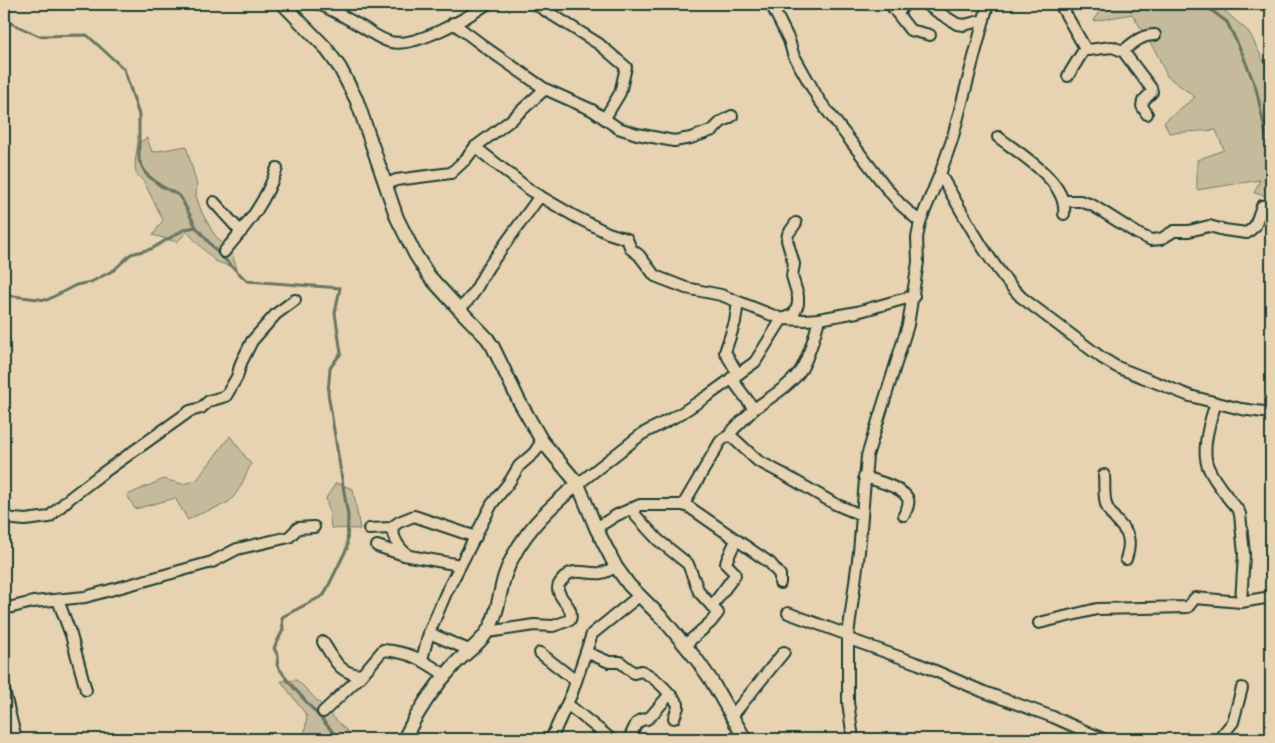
<svg xmlns="http://www.w3.org/2000/svg" width="1275" height="743" viewBox="0 0 1275 743" font-family="'Shantell Sans',sans-serif">
<style>
.green{fill:#c6ba9c;stroke:#727c68}
.lines{fill:none;stroke-linecap:round;stroke-linejoin:round}
.stream{stroke:#687462;stroke-width:3}
.minor-casing{stroke:#1f3d34;stroke-width:14}
.tertiary-casing{stroke:#1f3d34;stroke-width:16}
.minor{stroke:#e7d3b1;stroke-width:10}
.tertiary{stroke:#e7d3b1;stroke-width:12}
</style>
<rect width="100%" height="100%" fill="#e7d3b1"/>
<filter id="ink" filterUnits="userSpaceOnUse"><feTurbulence type="fractalNoise" baseFrequency=".02" numOctaves="2"/><feDisplacementMap in="SourceGraphic" scale="10" xChannelSelector="R" yChannelSelector="G"/><feConvolveMatrix kernelMatrix="1 2 1 2 8 2 1 2 1" color-interpolation-filters="sRGB"/></filter>
<g filter="url(#ink)">
<g class="green">
<polygon points="1102,4 1217,4 1249,32 1270,74 1266,122 1268,143 1271,144 1271,197 1254,193 1260,180 1197,190 1197,160 1224,150 1216,130 1169,133 1164,122 1195,97 1167,76 1157,54 1132,14 1094,21"/>
<polygon points="147,138 152,152 186,146 197,185 196,196 202,213 214,234 232,254 237,269 215,261 187,232 177,242 153,235 163,220 144,182 136,173 135,162 138,143"/>
<path d="M230,436L251,464C245,476 237,499 225,504C213,510 200,512 188,520L175,498L135,509L127,495L164,479L182,484L196,481Z"/>
<polygon points="336,483 353,489 360,529 331,528 330,516 326,498"/>
<polygon points="297,680 355,739 304,739 307,716 281,681"/>
</g>
<g class="lines">
<g class="stream">
<polyline points="1203,4 1227,22 1242,53 1256,88 1271,158"/>
<polyline points="4,20 39,36 87,35 124,69 139,115 139,160 146,174 161,186 180,196 196,227 218,253 247,281 340,288 335,313 341,353 330,368 328,393 348,516 347,548 324,595 282,617 283,630 274,648 278,656 277,665 288,681 339,739"/>
<polyline points="4,295 47,300 76,285 91,282 114,270 131,254 151,249 185,229 196,227"/>
</g>
<g class="minor-casing">
<g id="minor">
<path d="M319,4C334,11 349,19 364,28C372,33 381,40 391,42C415,48 467,18 487,4"/>
<polyline points="535,4 599,44 626,67 620,93 605,118"/>
<polyline points="771,4 789,40 793,54 819,100 888,190 900,204 920,222"/>
<polyline points="890,4 910,30 930,35"/>
<polyline points="925,4 957,24 964,25 984,20"/>
<polyline points="1060,4 1085,48 1088,50 1112,47 1123,51 1151,88 1152,92 1143,101 1142,106 1147,114"/>
<polyline points="898,13 905,4"/>
<polyline points="453,23 489,50 545,89 592,110 618,128 637,134 674,141 691,138 713,130 721,122 732,116"/>
<path d="M1123,51C1133,43 1141,35 1155,35"/>
<polyline points="1068,76 1085,48"/>
<path d="M998,137C1020,154 1068,182 1064,214"/>
<polyline points="475,147 531,191 576,217 608,233 627,239 631,249 639,255 655,276 686,288 721,295 782,319 805,320 819,319 857,312 914,296"/>
<path d="M940,174C965,216 987,262 1021,297L1102,358L1117,367L1190,396L1241,409L1271,413"/>
<polyline points="385,185 396,180 451,173 466,159 475,147 511,120 545,89"/>
<polyline points="1064,201 1080,201 1092,205 1138,234 1151,240 1161,239 1174,231 1189,231 1209,226 1224,230 1247,233 1255,226 1262,206 1271,205"/>
<polyline points="214,202 241,232"/>
<path d="M224,252C248,223 265,204 277,168"/>
<path d="M459,309C477,294 477,284 489,266L540,196"/>
<polyline points="738,374 725,352 735,322 738,302"/>
<polyline points="731,378 754,409 731,432 730,435 732,437 758,461 785,475 835,504 861,515"/>
<path d="M1216,403C1210,420 1200,451 1209,469C1213,478 1220,487 1226,495C1230,502 1237,506 1240,514L1244,554L1241,602"/>
<path d="M754,409C769,398 793,384 802,368C810,353 815,335 819,319"/>
<path d="M1104,475C1105,485 1103,498 1107,507C1118,529 1136,528 1126,559"/>
<path d="M864,477C875,480 904,488 908,499C910,504 906,511 904,515"/>
<polyline points="578,484 642,434 680,414 709,395 755,362 782,319 794,314 798,304 798,296 792,276 794,264 787,240 788,234 796,223"/>
<polyline points="683,505 720,442 723,439 730,435"/>
<polyline points="632,508 636,516 658,540 688,564 699,592 718,613 711,622 685,645"/>
<polyline points="4,518 25,520 49,517 70,498 100,475 190,411 201,408 209,401 226,396 237,377 241,363 252,341 276,314 295,300"/>
<path d="M391,528C395,539 397,547 407,554"/>
<polyline points="596,528 617,515 640,505 683,505 689,507 770,563 780,575 780,583"/>
<polyline points="369,529 391,528 399,522 414,516 476,537"/>
<polyline points="377,546 404,555 460,565"/>
<polyline points="58,600 71,635 86,690"/>
<polyline points="712,606 735,575 734,572 726,564 727,560 736,540"/>
<polyline points="4,609 33,602 85,597 212,562 237,549 289,537 298,528 314,527"/>
<polyline points="788,613 848,635"/>
<polyline points="1039,623 1097,609 1188,607 1195,598 1241,602 1271,597"/>
<path d="M488,632L534,625L553,626L570,620C575,606 558,600 558,588C558,584 561,581 564,578C573,566 589,575 601,573C607,572 611,569 616,567"/>
<polyline points="429,633 469,650"/>
<polyline points="849,639 919,664 984,692 1053,717 1103,739"/>
<path d="M323,642C335,660 338,673 361,675"/>
<path d="M586,652L609,662H620L634,673L641,671C656,677 668,691 678,704V707L674,718"/>
<polyline points="540,653 576,681"/>
<polyline points="422,659 429,633 446,593 492,504 510,481 519,466 534,453 542,441"/>
<polyline points="4,691 16,739"/>
<polyline points="567,704 611,739"/>
<path d="M323,712L360,677L383,650C410,652 423,660 445,675"/>
<polyline points="732,716 784,652"/>
<polyline points="551,739 572,693 592,634 639,596"/>
<polyline points="629,739 636,724 641,720 647,719 651,716 670,694"/>
<polyline points="853,739 848,702 848,635 859,552 867,456 908,325 918,262 917,238 920,222 940,174 952,140 988,4"/>
<polyline points="1219,739 1233,722 1242,688"/>
</g>
</g>
<g class="tertiary-casing">
<g id="tertiary">
<polyline points="283,4 325,47 340,68 357,101 397,218 415,254 429,276 459,309 487,338 493,347 519,401 542,441 578,484 596,528 616,567 629,585 665,621 697,660 711,680 745,739"/>
<path d="M404,739C417,712 435,686 455,664C465,653 479,645 487,632C498,616 499,593 505,575C518,537 548,508 578,484"/>
</g>
</g>
<use href="#minor" class="minor"/>
<use href="#tertiary" class="tertiary"/>
</g>
</g>
<rect width="1275" height="743" fill="none" stroke="#e7d3b1" stroke-width="20"/>
<rect x="10" y="10" width="1255" height="723" fill="none" stroke="#1f3d34" stroke-width="2" filter="url(#ink)"/>
</svg>
